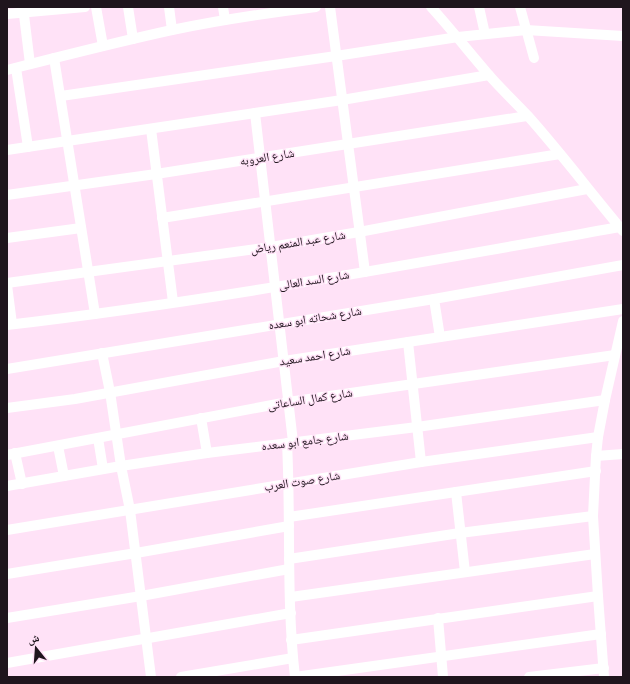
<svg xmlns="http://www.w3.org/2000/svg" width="630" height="684" viewBox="0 0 630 684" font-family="'PT Sans Narrow','Noto Naskh Arabic',sans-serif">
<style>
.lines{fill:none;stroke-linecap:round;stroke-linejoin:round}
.minor{stroke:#fff;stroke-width:10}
.labels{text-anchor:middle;stroke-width:3;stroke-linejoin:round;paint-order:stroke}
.street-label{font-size:12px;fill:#1f151d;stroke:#ffe2f7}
</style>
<rect width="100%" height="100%" fill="#ffe2f7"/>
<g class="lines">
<g class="minor">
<polyline points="23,7 30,64"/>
<polyline points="96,7 103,46"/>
<polyline points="128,7 133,39"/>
<polyline points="169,7 172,30"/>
<polyline points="223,7 225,20"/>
<polyline points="330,7 365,272"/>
<path d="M431,7C451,29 469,52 488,74C501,89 515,102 528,116C561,153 591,193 623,231"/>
<polyline points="479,7 485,34"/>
<polyline points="520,7 534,58"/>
<polyline points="7,14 85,7"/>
<polyline points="54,58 95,314"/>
<polyline points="16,68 28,147"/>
<path d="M7,70C62,56 117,42 172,30C220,20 267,13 316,7"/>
<polyline points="61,96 336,56 458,37 526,30 623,36"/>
<polyline points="255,113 293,442"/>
<polyline points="151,129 173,302"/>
<polyline points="7,150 342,100 489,75"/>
<polyline points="7,195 156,174 527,116"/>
<polyline points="162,218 560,154"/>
<polyline points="7,238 81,228"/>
<polyline points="7,283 271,247 359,232 587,189"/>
<polyline points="7,285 12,324"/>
<polyline points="434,299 440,337"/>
<path d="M7,325C213,301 417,263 620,227"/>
<polyline points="408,342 421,462"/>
<polyline points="102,353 110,392 121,466 130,510 151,677"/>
<polyline points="7,369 434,299 623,265"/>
<polyline points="7,408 75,399 284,361 623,309"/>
<polyline points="201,418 207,453"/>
<polyline points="98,438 103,469"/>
<path d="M287,443C291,521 286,599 295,677"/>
<polyline points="58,446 64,476"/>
<polyline points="15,453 22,484"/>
<polyline points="7,455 288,402 615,355"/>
<polyline points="596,456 623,454"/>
<polyline points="7,486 121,466 207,453 417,427 605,400"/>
<polyline points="456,492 465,572"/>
<polyline points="289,517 596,471"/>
<polyline points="7,530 421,462 598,437"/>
<polyline points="289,559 460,533 593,516"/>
<polyline points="7,574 136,553 289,526"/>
<polyline points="291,597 595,554"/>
<polyline points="7,618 141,596 289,569"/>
<polyline points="438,618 443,677"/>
<polyline points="291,640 598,596"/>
<polyline points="7,663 291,613"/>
<polyline points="181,677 293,658"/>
<polyline points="295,677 601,634"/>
<polyline points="529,677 604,668"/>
<polyline points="604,677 598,596 593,516 596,456 598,437 605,400 623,321"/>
</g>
</g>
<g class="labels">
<g class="street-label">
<text transform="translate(267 157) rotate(-9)" y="4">شارع العروبه</text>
<text transform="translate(298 242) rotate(-9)" y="4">شارع عبد المنعم رياض</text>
<text transform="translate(314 280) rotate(-9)" y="4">شارع السد العالى</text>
<text transform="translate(315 318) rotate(-9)" y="4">شارع شحاته ابو سعده</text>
<text transform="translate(315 356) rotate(-9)" y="4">شارع احمد سعيد</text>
<text transform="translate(310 399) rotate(-9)" y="4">شارع كمال الساعاتى</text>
<text transform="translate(305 441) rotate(-7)" y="4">شارع جامع ابو سعده</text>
<text transform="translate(302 481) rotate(-9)" y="4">شارع صوت العرب</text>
</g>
</g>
<rect width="630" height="684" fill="none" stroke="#1f151d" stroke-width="16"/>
<g transform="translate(36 648) rotate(343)" stroke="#ffe2f7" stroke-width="3" paint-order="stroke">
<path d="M0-3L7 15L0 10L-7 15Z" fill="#1f151d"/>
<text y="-6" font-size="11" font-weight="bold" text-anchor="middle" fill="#1f151d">ش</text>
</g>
</svg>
